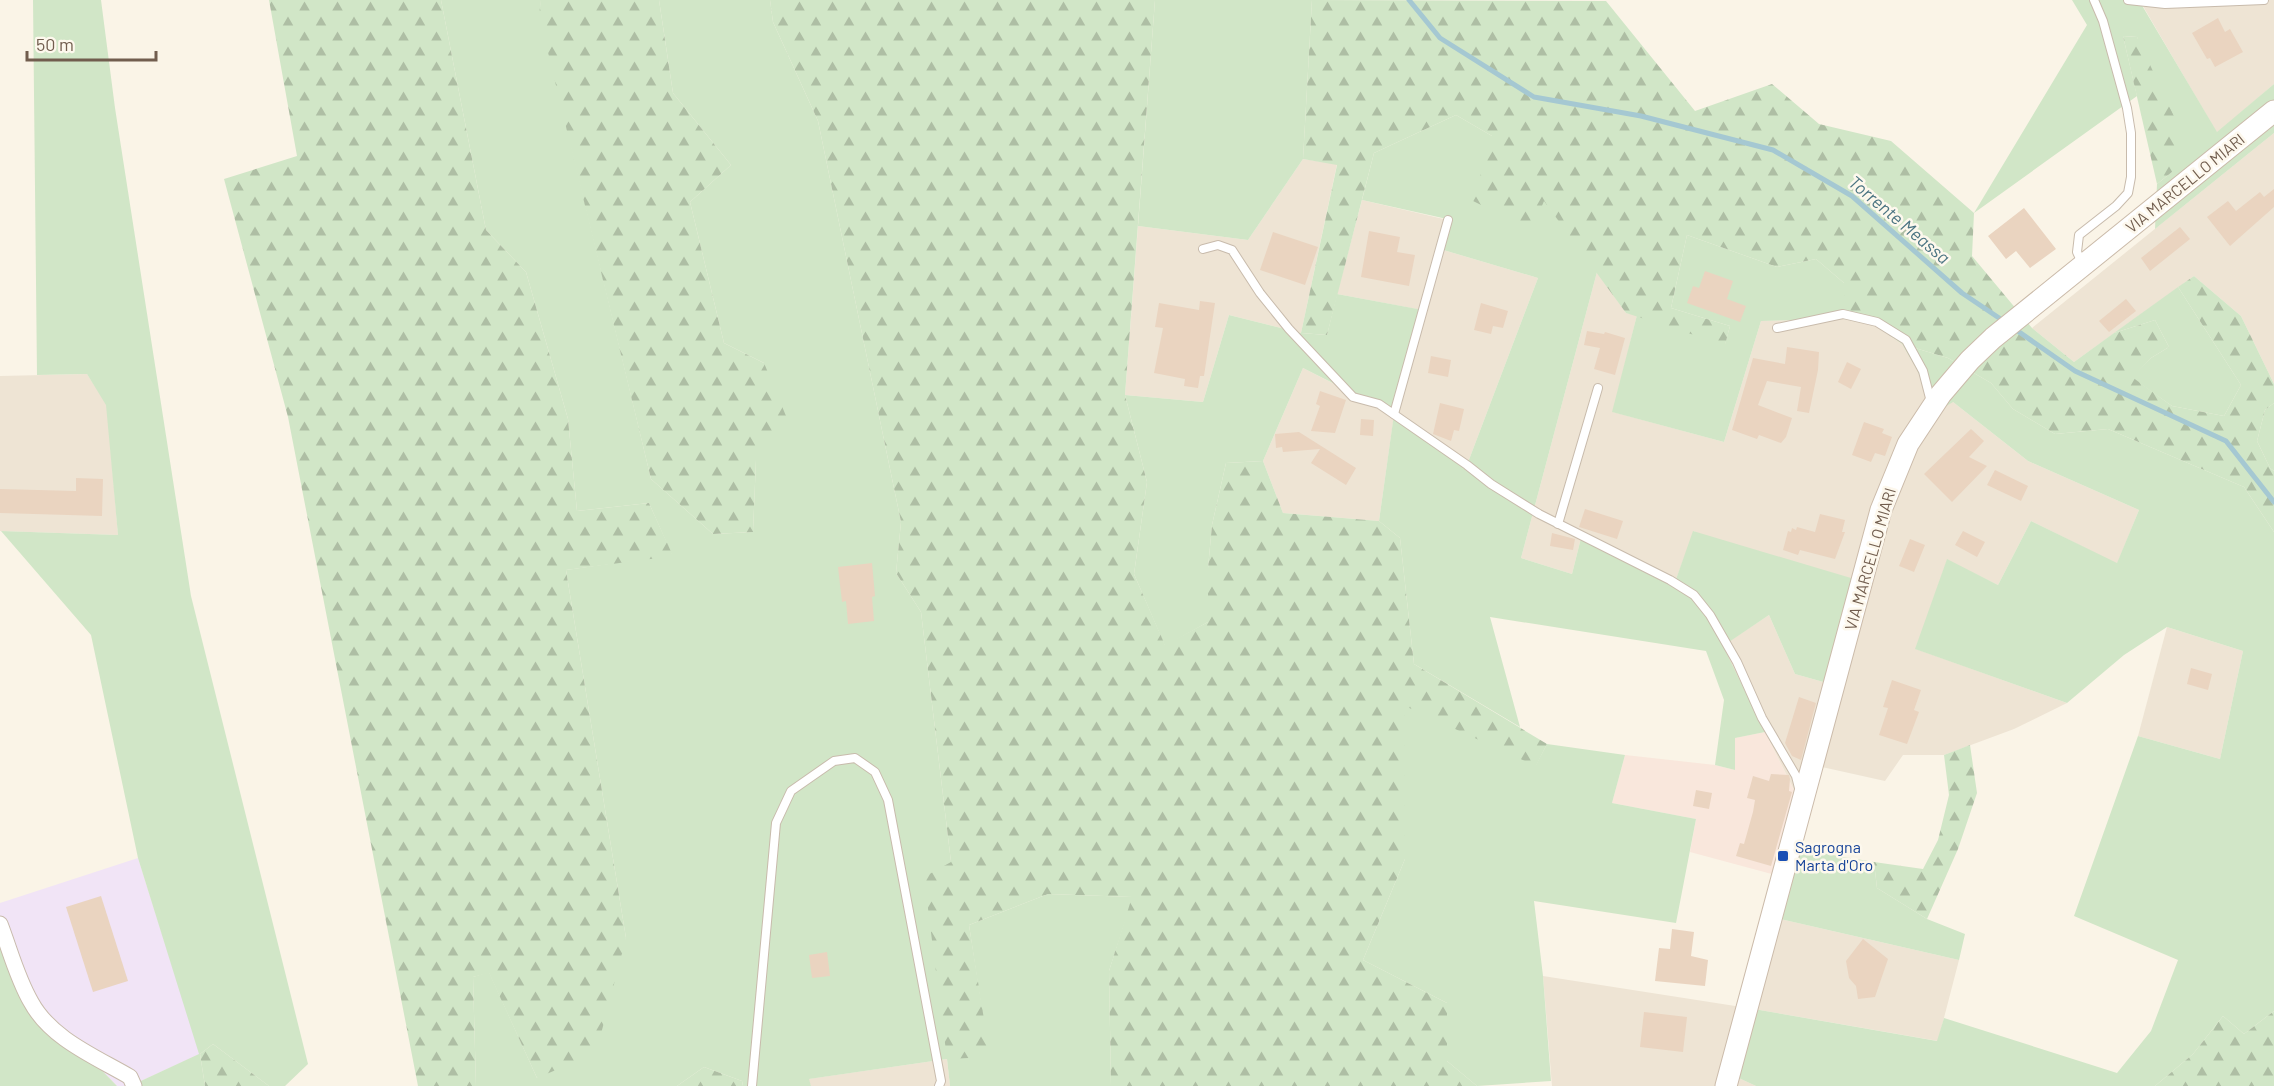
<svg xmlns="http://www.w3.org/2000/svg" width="2274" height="1086" viewBox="0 0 2274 1086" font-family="Barlow,sans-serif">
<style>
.residential{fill:#eee4d4}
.commercial{fill:#f9e7dc}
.education{fill:#f1e4f6}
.green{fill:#d1e6c7}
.forest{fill:url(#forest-firs)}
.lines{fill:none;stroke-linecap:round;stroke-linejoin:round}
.stream{stroke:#a5c8d2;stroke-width:5}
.building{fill:#ead4c0}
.lane-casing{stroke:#c8bbac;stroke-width:10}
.street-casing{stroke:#c8bbac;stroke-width:17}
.secondary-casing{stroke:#cbbbaa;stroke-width:23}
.lane{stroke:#fff;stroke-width:8}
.street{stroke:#fff;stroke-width:15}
.secondary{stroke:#fff;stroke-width:21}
.transit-dot{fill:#1a4fb4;stroke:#fdf8ed;stroke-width:2}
.labels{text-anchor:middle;stroke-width:5;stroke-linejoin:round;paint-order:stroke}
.street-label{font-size:16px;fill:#715d4e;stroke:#fdf8ed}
.transit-label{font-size:16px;fill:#164399;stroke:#fdf8ed;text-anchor:start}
.water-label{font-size:18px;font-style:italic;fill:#4b7482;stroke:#fdf8ed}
</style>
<defs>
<pattern id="forest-firs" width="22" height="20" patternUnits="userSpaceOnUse" patternTransform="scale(1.5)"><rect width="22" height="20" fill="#d1e6c7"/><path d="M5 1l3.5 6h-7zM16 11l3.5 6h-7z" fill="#aebea4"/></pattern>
</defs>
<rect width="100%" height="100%" fill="#faf4e7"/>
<g class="residential">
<polygon points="2274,0 2274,84 2217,133 2140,1"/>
<polygon points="2274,133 2274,384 2241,316 2194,276 2074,362 2032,328"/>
<polygon points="1303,159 1337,164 1301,333 1229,315 1203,402 1125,395 1138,226 1248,240"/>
<polygon points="1362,200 1448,220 1440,249 1538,278 1467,465 1394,415 1379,521 1283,513 1263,461 1303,368 1393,414 1422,310 1337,294"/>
<polygon points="1597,272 1626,313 1637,315 1613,412 1724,442 1761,321 1844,319 1876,326 1902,344 1917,370 1953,402 2028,461 2139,510 2117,564 2031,521 1998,585 1947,560 1916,649 2067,703 2014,729 1944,755 1903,755 1885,781 1822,767 1800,802 1722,646 1769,615 1795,674 1834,685 1694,531 1674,585 1581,538 1572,574 1521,558"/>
<polygon points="87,374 107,405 118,535 0,531 0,376"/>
<polygon points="2167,627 2243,651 2220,759 2138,736"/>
<polygon points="1772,917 1959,960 1938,1041 1748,1008 1730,1074 1756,1086 1552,1086 1543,976 1748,1008"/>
<polygon points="947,1059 950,1086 811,1086 808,1079"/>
</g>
<polygon class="commercial" points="1765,732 1800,802 1783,877 1690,852 1696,819 1612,803 1625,755 1715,765 1735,770 1734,738"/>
<polygon class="education" points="138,858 200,1054 130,1086 117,1086 82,1050 46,1022 0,924 0,903"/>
<g class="green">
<polygon points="33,0 101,0 115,108 191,596 308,1064 285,1086 269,1086 213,1044 200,1054 205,1086 130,1086 199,1054 138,858 91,635 1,531 118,535 106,405 87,374 37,375"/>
<polygon points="441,0 541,0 540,15 651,479 713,534 753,532 756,460 764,363 724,343 690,202 731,165 673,93 659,0 770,0 773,22 818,121 901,522 896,573 921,612 951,862 989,1057 969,925 1048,894 1133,897 1109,971 1111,1086 950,1086 947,1059 809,1079 811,1086 743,1086 742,1081 704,1067 677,1086 476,1086 473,977 489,972 537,1078 626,938 566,570 672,555 649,503 577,511 568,419 526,272 486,230"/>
<polygon points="1155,0 1312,0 1303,159 1248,240 1138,226"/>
<polygon points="2072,0 2264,0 2140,2 2217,132 2274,84 2274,133 2155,229 2157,184 2172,172 2137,37 2123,36 2137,96 1974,213 2087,25"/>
<polygon points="1456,115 1492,136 1544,200 1597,272 1521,558 1572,574 1581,538 1674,585 1693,531 1861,581 1834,685 1795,674 1769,615 1723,646 1765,732 1735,738 1735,770 1715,765 1724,700 1706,651 1490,617 1520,727 1414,664 1400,538 1379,521 1394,414 1303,368 1263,461 1226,463 1212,525 1208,568 1208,622 1165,646 1134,574 1147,482 1125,395 1203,402 1229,315 1301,333 1327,335 1337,294 1423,310 1394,414 1467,465 1538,278 1440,249 1447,219 1362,200 1374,153"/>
<polygon points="1687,235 1777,267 1816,259 1844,283 1844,319 1761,321 1724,442 1612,412 1637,315 1725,344 1730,326 1671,308"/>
<polygon points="2178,287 2241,385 2224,416 2172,406 2131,377 2151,358 2169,347 2155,320 2114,333"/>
<polygon points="1902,344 1948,358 1991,383 2013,409 2055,434 2108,429 2244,487 2274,532 2274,1011 2244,1034 2223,1016 2193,1054 2155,1086 1756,1086 1730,1074 1748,1008 1937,1041 1944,1018 2117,1073 2151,1031 2178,960 2074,916 2138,736 2220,759 2243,651 2167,627 2124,655 2067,703 1915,649 1947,559 1998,585 2031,521 2117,563 2139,510 2028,461 1953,402 1935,413 1917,370"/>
<polygon points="2274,403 2274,471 2270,468 2257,441 2265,410"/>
<polygon points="1405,705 1536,765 1547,744 1625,755 1612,803 1696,819 1676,923 1534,901 1543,976 1551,1081 1477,1086 1447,1061 1447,1003 1363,960 1405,859"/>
<polygon points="1797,849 1874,862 1877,888 1927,919 1965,934 1959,960 1772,917"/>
<polygon points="0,924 32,1004 82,1050 117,1086 0,1086"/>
</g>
<g class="forest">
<polygon points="269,0 441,0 486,230 526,272 568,419 577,511 649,503 673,556 566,570 626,938 596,1053 537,1078 489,973 473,977 476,1086 418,1086 288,417 224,179 297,156"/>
<polygon points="541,0 659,0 673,93 731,165 690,202 724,343 764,363 791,428 756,460 753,532 713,534 651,479 539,15"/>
<polygon points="770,0 1155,0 1125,395 1147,482 1134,574 1165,645 1208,622 1208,568 1212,525 1226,463 1263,461 1283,513 1379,521 1400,538 1414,664 1547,744 1536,766 1405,706 1405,859 1363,960 1447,1003 1447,1061 1477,1086 1111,1086 1109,971 1132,897 1048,894 969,925 990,1057 947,1059 924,877 951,862 921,612 896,573 901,522 818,121 773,22"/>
<polygon points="1312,0 1606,1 1695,111 1772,84 1819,124 1891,141 1974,213 1972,256 2032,328 2074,362 2114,333 2155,320 2169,347 2151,358 2132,377 2172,406 2224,416 2241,385 2178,287 2194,276 2241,316 2274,384 2274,403 2265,410 2257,441 2270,468 2274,471 2274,532 2244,487 2108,429 2055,434 2013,409 1991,383 1948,358 1902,344 1876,326 1844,319 1844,283 1816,259 1777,267 1687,235 1671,308 1730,326 1725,345 1626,313 1544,201 1532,230 1473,201 1492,136 1456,115 1374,153 1327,335 1301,333 1337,165 1303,159"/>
<polygon points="2123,36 2137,37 2179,127 2172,172 2157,184"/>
<polygon points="1970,745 1977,793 1958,849 1927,919 1877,888 1874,862 1923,869 1938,840 1949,795 1944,755"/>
<polygon points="2274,1011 2274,1086 2155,1086 2193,1054 2223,1016 2244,1034"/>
<polygon points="213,1044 269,1086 205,1086 200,1054"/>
<polygon points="704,1067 742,1081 743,1086 677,1086"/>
</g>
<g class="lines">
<g class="stream">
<polyline points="1409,0 1440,38 1534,97 1641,116 1773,150 1852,196 1962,293 2005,322"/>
<polyline points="2012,327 2075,371 2226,441 2274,502"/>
</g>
</g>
<g class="building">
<polygon points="2218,18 2225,32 2230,29 2243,52 2215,67 2210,58 2207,59 2192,33"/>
<polygon points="2274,189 2274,207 2230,246 2207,217 2228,201 2236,211 2260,192 2264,197"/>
<polygon points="2024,208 2056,249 2030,268 2016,251 2006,259 1988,236"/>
<polygon points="2180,227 2190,239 2150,271 2141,258"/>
<polygon points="1369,231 1400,237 1397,252 1415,255 1409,286 1361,277"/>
<polygon points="1273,232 1318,247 1305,285 1260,270"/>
<polygon points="1705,271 1733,281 1727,299 1746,306 1740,322 1687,303 1693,286 1699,288"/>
<polygon points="2126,299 2136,311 2109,332 2099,321"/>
<polygon points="1200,301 1215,303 1204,376 1200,376 1198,388 1184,386 1185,379 1154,373 1163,328 1155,327 1159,303 1199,310"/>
<polygon points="1481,303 1508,311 1503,328 1493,326 1491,334 1474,330"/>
<polygon points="1587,331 1604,334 1605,332 1625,338 1615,375 1594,369 1600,348 1584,345"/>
<polygon points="1787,347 1819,352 1818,370 1809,413 1797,411 1801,387 1767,381 1758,405 1792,418 1786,437 1781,443 1759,435 1757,439 1732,430 1753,358 1785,364"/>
<polygon points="1431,356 1451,360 1448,377 1428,373"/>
<polygon points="1847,362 1861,369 1851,389 1838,382"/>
<polygon points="1320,391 1346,400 1335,433 1311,431 1320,406 1316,404"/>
<polygon points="1440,403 1464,409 1459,431 1454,430 1451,441 1433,434"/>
<polygon points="1361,419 1374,420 1373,436 1360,435"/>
<polygon points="1864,422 1884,429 1882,433 1892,437 1885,456 1875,453 1871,462 1852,455"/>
<polygon points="1971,429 1984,441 1969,457 1987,466 1952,502 1924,474"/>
<polygon points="1299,432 1356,468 1346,485 1311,463 1320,449 1283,452 1282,447 1276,448 1275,434"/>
<polygon points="1995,470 2028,486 2021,501 1987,485"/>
<polygon points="76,478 103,479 102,516 0,513 0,489 76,491"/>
<polygon points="1585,509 1623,521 1617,539 1579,527"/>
<polygon points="1820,514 1845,520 1842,532 1845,532 1835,559 1800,550 1798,555 1783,550 1788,531 1791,532 1792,528 1796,530 1797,527 1815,532"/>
<polygon points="1963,531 1985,542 1977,557 1955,545"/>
<polygon points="1552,533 1575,539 1573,550 1550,546"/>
<polygon points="1910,539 1925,545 1914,572 1899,566"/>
<polygon points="872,563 875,596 872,597 874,621 848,624 846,601 842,602 838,567"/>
<polygon points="2191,668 2212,674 2208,690 2187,684"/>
<polygon points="1892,680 1921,690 1914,710 1919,712 1907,744 1879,735 1888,708 1883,707"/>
<polygon points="1799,697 1816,703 1801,760 1792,756 1785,743"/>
<polygon points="1771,774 1789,775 1790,779 1789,791 1792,792 1771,866 1736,856 1740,843 1744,844 1753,812 1755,800 1747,798 1753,776 1769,781"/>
<polygon points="1696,790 1712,793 1709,809 1693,806"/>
<polygon points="101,896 128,981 93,992 66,907"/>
<polygon points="1672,929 1694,932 1691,956 1708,960 1705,986 1655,981 1659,948 1670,949"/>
<polygon points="1863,939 1888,959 1875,997 1858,999 1856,986 1849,978 1846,961"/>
<polygon points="827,952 830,976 812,978 809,955"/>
<polygon points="1644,1012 1687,1017 1683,1052 1640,1047"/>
</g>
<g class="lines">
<g class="lane-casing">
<g id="lane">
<polyline points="2128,0 2165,4 2264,0"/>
<polyline points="1203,249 1218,245 1232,250 1260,293 1289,329 1353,397 1379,404 1467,465 1491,484 1539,514 1670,580 1694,595 1710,615 1737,662 1762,718 1796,776 1799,788"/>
<polyline points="2082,263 2077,252 2079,235 2116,206 2128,193 2131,177 2131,133 2127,108 2103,21 2094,0"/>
<polyline points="1777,328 1843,314 1877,322 1906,340 1923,371 1931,402"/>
<polyline points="1394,414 1448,220"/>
<polyline points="1558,524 1598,388"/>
<polyline points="752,1086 776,823 791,791 834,761 855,758 875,772 888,800 941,1081 939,1086"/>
</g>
</g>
<g class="street-casing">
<path id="street" d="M0,924C10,950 17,978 31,1002C51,1039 96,1057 130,1077L134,1086"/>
</g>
<g class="secondary-casing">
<polyline id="secondary" points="1726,1086 1881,510 1908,444 1941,394 1970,360 1993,338 2274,111"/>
</g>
<use href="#lane" class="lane"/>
<use href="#street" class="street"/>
<use href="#secondary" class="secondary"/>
</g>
<rect class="transit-dot" x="1777" y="850" width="12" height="12" rx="3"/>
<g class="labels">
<g class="street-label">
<text transform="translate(2185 183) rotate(-39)" y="6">VIA MARCELLO MIARI</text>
<text transform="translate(1870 559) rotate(-74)" y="6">VIA MARCELLO MIARI</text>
</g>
<g class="transit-label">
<text x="1795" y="853">Sagrogna<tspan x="1795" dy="18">Marta d'Oro</tspan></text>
</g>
<g class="water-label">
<text transform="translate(1899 220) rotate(40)" y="6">Torrente Meassa</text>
</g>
</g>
<path d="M27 51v9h129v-9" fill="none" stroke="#715d4e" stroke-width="3"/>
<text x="36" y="51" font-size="18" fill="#715d4e" stroke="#fdf8ed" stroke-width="4.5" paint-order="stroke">50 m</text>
</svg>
